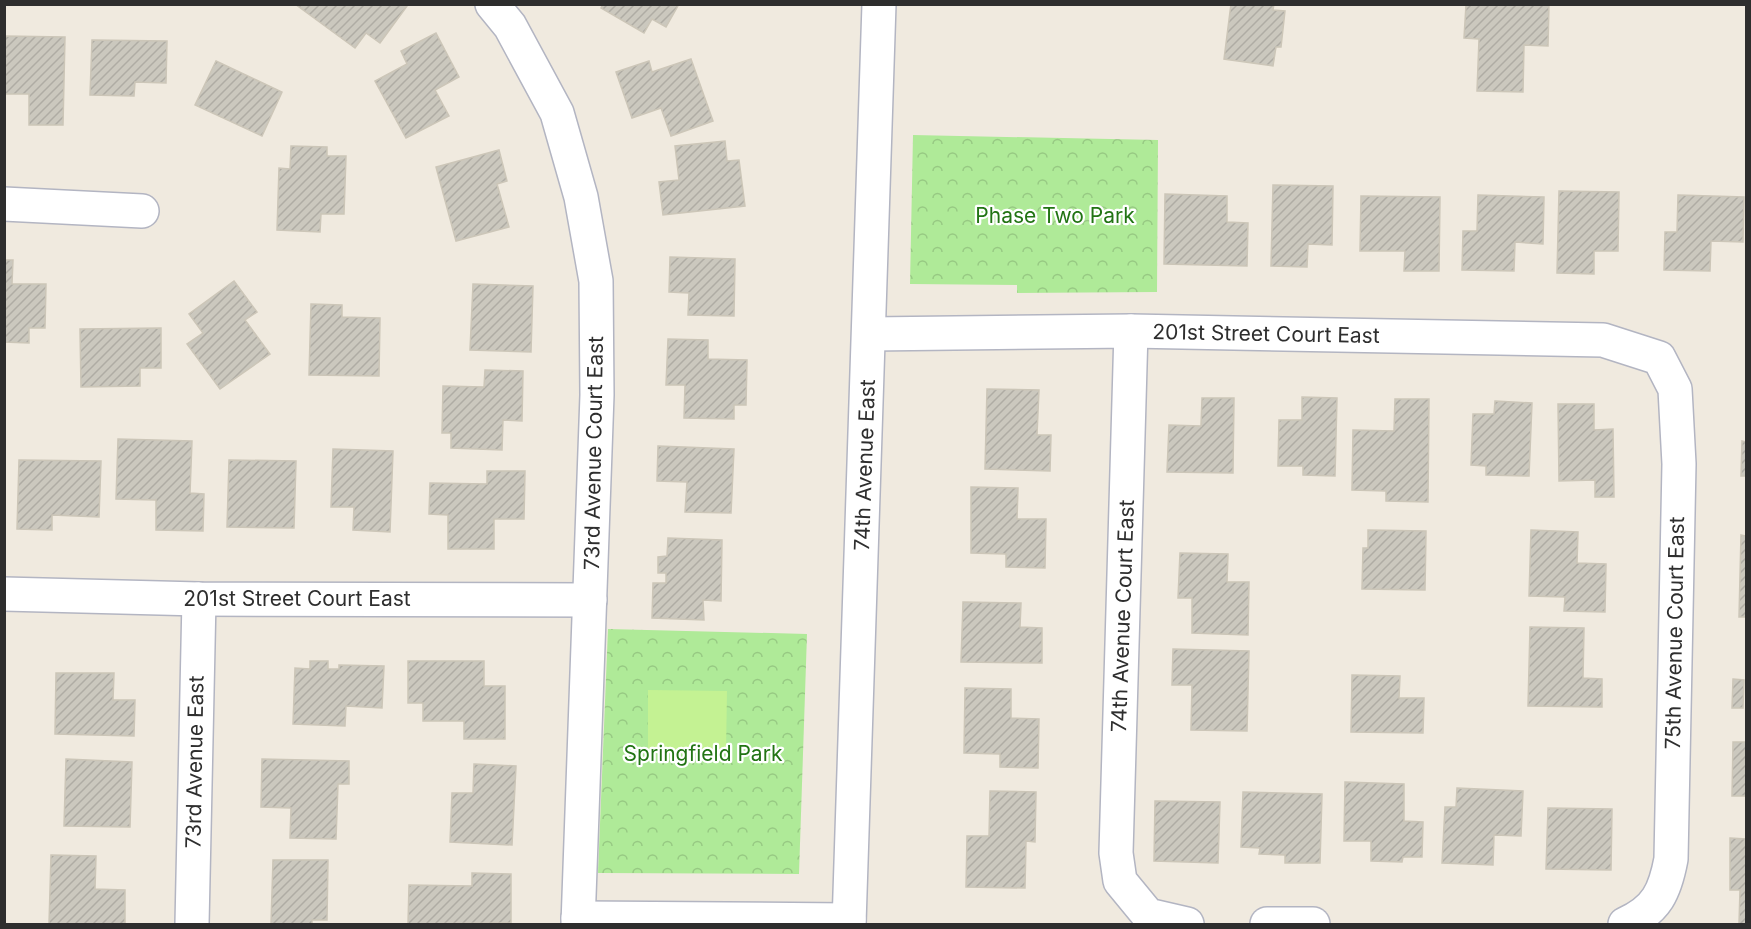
<svg xmlns="http://www.w3.org/2000/svg" width="1751" height="929" viewBox="0 0 1751 929" font-family="Inter,sans-serif">
<style>
.park{fill:url(#park-crowns)}
.pitch{fill:#c4f293}
.building{fill:url(#building-hatch);stroke:#ccc6b8;stroke-width:1.5}
.lines{fill:none;stroke-linecap:round;stroke-linejoin:round}
.street-casing{stroke:#b3b5c2;stroke-width:36}
.street{stroke:#fff;stroke-width:33}
.labels{text-anchor:middle;stroke-width:4.5;stroke-linejoin:round;paint-order:stroke}
.park-label{font-size:21px;fill:#227414;stroke:#fff}
.street-label{font-size:21px;fill:#2e2e2e;stroke:#fff}
</style>
<defs>
<pattern id="park-crowns" width="20" height="18" patternUnits="userSpaceOnUse" patternTransform="scale(1.5)"><rect width="20" height="18" fill="#afea98"/><path d="M2 6a3 3 0 1 1 6 0M12 15a3 3 0 1 1 6 0" fill="none" stroke="#97c983"/></pattern>
<pattern id="building-hatch" width="6" height="6" patternUnits="userSpaceOnUse" patternTransform="scale(1.5)"><rect width="6" height="6" fill="#cbc8be"/><path d="M-1 1l2-2M0 6l6-6M5 7l2-2" fill="none" stroke="#afaca4"/></pattern>
</defs>
<rect width="100%" height="100%" fill="#f0eadf"/>
<g class="park">
<polygon points="913,135 1158,140 1157,292 1017,293 1017,285 910,284"/>
<polygon points="608,629 807,634 799,874 598,873"/>
</g>
<polygon class="pitch" points="648,690 727,691 726,751 648,750"/>
<g class="building">
<polygon points="295,4 405,4 407,6 380,43 366,33 355,48"/>
<polygon points="603,4 679,4 666,27 652,19 644,33 601,8"/>
<polygon points="1231,4 1274,4 1273,10 1285,11 1281,47 1276,47 1273,66 1224,59"/>
<polygon points="1549,4 1548,46 1524,45 1523,92 1477,91 1479,39 1464,38 1466,5"/>
<polygon points="436,33 459,77 435,90 449,116 406,138 375,81 407,64 401,51"/>
<polygon points="4,36 65,37 63,125 29,125 29,94 4,94"/>
<polygon points="92,40 167,41 166,83 135,82 134,96 90,95"/>
<polygon points="691,59 713,121 671,136 661,108 632,118 616,72 649,61 652,72"/>
<polygon points="216,61 282,92 262,136 195,105"/>
<polygon points="725,141 727,161 739,160 745,206 663,215 659,182 679,180 675,146"/>
<polygon points="291,146 327,147 327,156 346,156 344,214 321,214 320,232 277,230 279,168 290,169"/>
<polygon points="499,150 507,181 497,184 509,227 456,241 436,167"/>
<polygon points="1273,185 1333,186 1332,245 1308,244 1307,267 1271,266"/>
<polygon points="1559,191 1619,192 1618,251 1594,251 1594,274 1557,273"/>
<polygon points="1165,194 1227,196 1227,222 1248,223 1247,266 1164,264"/>
<polygon points="1478,195 1544,197 1543,244 1515,242 1514,271 1462,270 1463,231 1477,231"/>
<polygon points="1678,195 1744,197 1743,242 1711,241 1710,271 1664,270 1665,232 1677,232"/>
<polygon points="1361,196 1440,197 1439,271 1404,271 1405,251 1360,251"/>
<polygon points="670,257 735,259 734,316 688,315 689,293 669,292"/>
<polygon points="4,260 13,260 12,284 46,284 45,328 29,328 29,343 4,342"/>
<polygon points="234,281 257,312 245,320 270,354 220,389 187,344 203,333 189,314"/>
<polygon points="473,284 533,286 531,352 470,350"/>
<polygon points="311,304 342,305 342,317 380,318 379,376 309,375"/>
<polygon points="161,328 161,368 140,368 140,386 81,387 80,329"/>
<polygon points="668,339 708,340 708,359 747,360 746,405 734,405 734,419 684,418 685,385 666,385"/>
<polygon points="485,370 523,371 522,421 503,420 502,450 451,448 451,433 442,433 443,386 484,387"/>
<polygon points="987,389 1039,390 1037,435 1051,435 1050,471 985,469"/>
<polygon points="1302,397 1337,398 1335,476 1303,475 1303,466 1278,466 1279,420 1302,420"/>
<polygon points="1202,398 1234,398 1233,473 1167,472 1169,425 1201,426"/>
<polygon points="1395,399 1429,399 1428,502 1386,501 1386,491 1352,490 1353,430 1394,431"/>
<polygon points="1495,401 1532,403 1529,476 1486,475 1486,466 1471,465 1473,414 1494,414"/>
<polygon points="1558,404 1594,404 1594,430 1613,429 1614,497 1595,497 1595,480 1559,481"/>
<polygon points="118,439 192,441 190,493 204,494 203,531 156,530 156,500 116,499"/>
<polygon points="1742,441 1746,442 1746,476 1741,476"/>
<polygon points="658,446 734,449 731,513 685,512 687,482 657,481"/>
<polygon points="333,449 393,451 390,532 353,530 354,507 331,507"/>
<polygon points="19,460 101,461 99,517 52,515 52,530 17,529"/>
<polygon points="229,460 296,461 294,528 227,527"/>
<polygon points="487,471 525,471 524,519 494,519 494,549 448,549 448,515 429,514 430,483 487,484"/>
<polygon points="971,487 1018,488 1017,519 1046,519 1045,568 1006,567 1006,554 971,553"/>
<polygon points="1368,530 1426,531 1425,590 1362,589 1363,548 1368,548"/>
<polygon points="1531,530 1578,532 1577,563 1606,564 1605,612 1564,611 1565,597 1529,596"/>
<polygon points="1741,535 1746,536 1746,617 1739,617"/>
<polygon points="668,538 722,540 721,601 703,600 704,620 652,618 653,583 666,583 666,573 658,573 658,557 667,556"/>
<polygon points="1180,553 1228,554 1227,582 1249,582 1248,635 1192,633 1192,598 1178,598"/>
<polygon points="963,602 1021,603 1020,627 1042,628 1042,663 961,662"/>
<polygon points="1530,627 1584,628 1583,678 1602,679 1602,707 1528,706"/>
<polygon points="1173,649 1249,651 1247,731 1191,730 1192,685 1172,685"/>
<polygon points="310,661 328,661 328,669 339,669 339,665 384,666 382,708 346,706 345,726 293,724 295,668 310,669"/>
<polygon points="408,661 484,661 484,686 505,686 505,739 464,739 464,721 423,721 423,703 408,703"/>
<polygon points="56,673 114,673 113,700 135,700 134,736 55,734"/>
<polygon points="1352,675 1400,676 1399,698 1424,698 1423,733 1351,732"/>
<polygon points="1733,679 1744,680 1743,708 1732,708"/>
<polygon points="965,688 1011,689 1011,718 1039,719 1038,768 1000,767 1000,754 964,753"/>
<polygon points="1733,742 1746,742 1746,796 1732,796"/>
<polygon points="66,759 132,762 130,827 64,826"/>
<polygon points="262,759 349,761 349,784 338,784 336,839 290,838 291,808 261,807"/>
<polygon points="474,764 516,766 512,845 450,842 452,793 473,793"/>
<polygon points="1345,782 1404,784 1404,821 1423,822 1422,857 1403,857 1402,862 1371,861 1371,841 1344,841"/>
<polygon points="1457,788 1523,791 1521,836 1494,835 1493,865 1442,863 1445,807 1456,807"/>
<polygon points="990,791 1036,792 1035,842 1026,841 1025,888 966,887 967,836 989,836"/>
<polygon points="1243,792 1322,794 1320,863 1285,863 1285,855 1259,854 1260,848 1241,847"/>
<polygon points="1155,801 1220,802 1218,863 1154,861"/>
<polygon points="1548,808 1612,809 1611,870 1546,869"/>
<polygon points="1730,838 1746,839 1746,924 1739,924 1740,890 1730,890"/>
<polygon points="51,855 96,856 95,889 125,890 125,924 49,924"/>
<polygon points="273,860 328,860 327,920 312,920 312,924 271,924"/>
<polygon points="472,873 511,874 511,923 408,924 409,885 472,886"/>
</g>
<g class="lines">
<g class="street-casing">
<g id="street">
<polyline points="492,4 510,26 557,113 581,197 596,281 597,395 578,924"/>
<polyline points="4,204 142,211"/>
<polyline points="1131,331 1116,853 1120,881 1148,915 1187,924"/>
<path d="M870,334L1131,331L1603,340L1659,358L1675,389L1679,464L1671,859C1665,891 1657,910 1625,924"/>
<polyline points="4,594 199,599 590,600"/>
<polyline points="578,918 849,920"/>
<polyline points="192,924 199,599"/>
<polyline points="849,924 879,4"/>
<polyline points="1267,924 1313,924"/>
</g>
</g>
<use href="#street" class="street"/>
</g>
<g class="labels">
<g class="park-label">
<text x="1055" y="223">Phase Two Park</text>
<text x="703" y="761">Springfield Park</text>
</g>
<g class="street-label">
<text transform="translate(1266 334) rotate(1)" y="7">201st Street Court East</text>
<text transform="translate(594 453) rotate(-89)" y="7">73rd Avenue Court East</text>
<text transform="translate(865 465) rotate(-88)" y="7">74th Avenue East</text>
<text x="297" y="606">201st Street Court East</text>
<text transform="translate(1123 616) rotate(-88)" y="7">74th Avenue Court East</text>
<text transform="translate(1675 633) rotate(-89)" y="7">75th Avenue Court East</text>
<text transform="translate(195 762) rotate(-89)" y="7">73rd Avenue East</text>
</g>
</g>
<rect width="1751" height="929" fill="none" stroke="#2e2e2e" stroke-width="12"/>
</svg>
